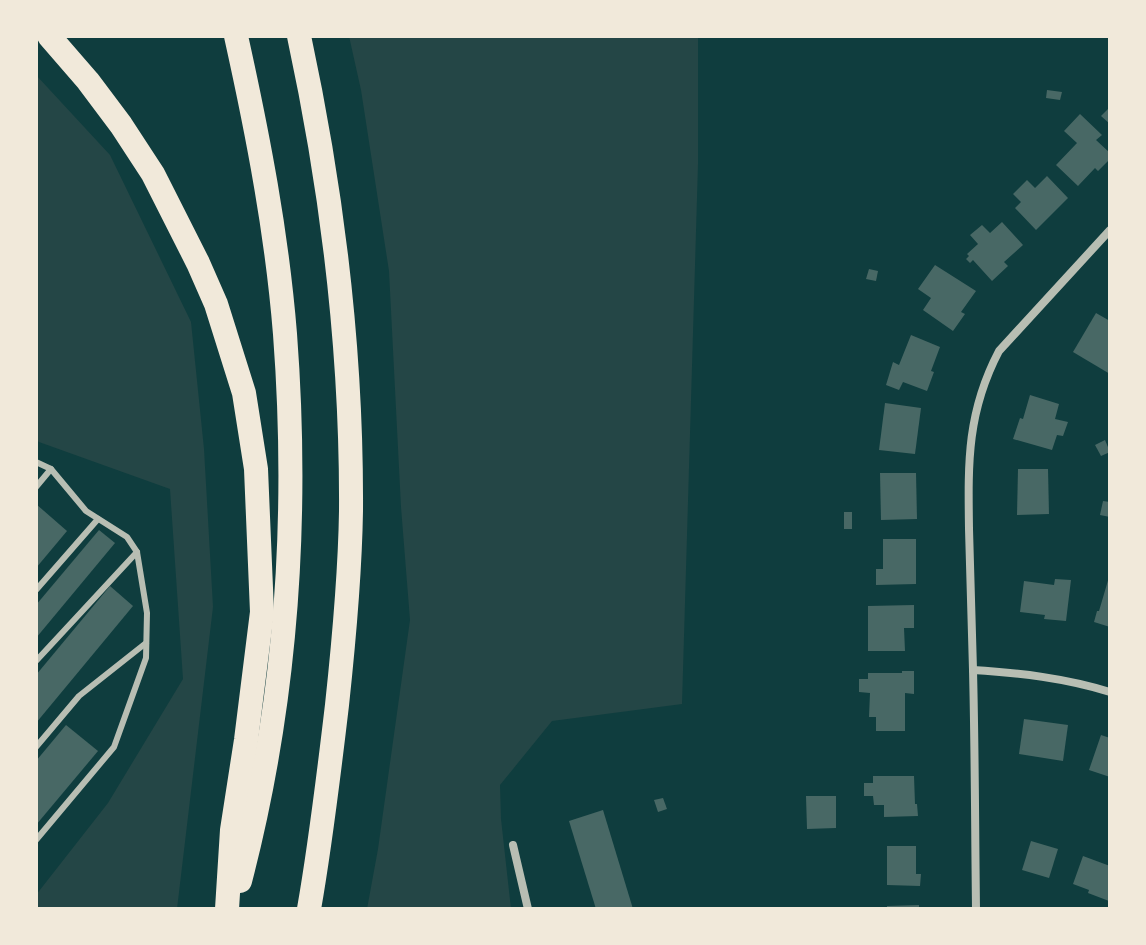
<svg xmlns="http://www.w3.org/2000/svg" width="1146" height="945" viewBox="0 0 1146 945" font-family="'DM Sans',sans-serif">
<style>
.green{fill:#244646}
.building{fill:#486865}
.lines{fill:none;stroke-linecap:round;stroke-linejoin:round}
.service{stroke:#b8beb3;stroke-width:6}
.minor{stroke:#b8beb3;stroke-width:8}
.motorway{stroke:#f1e9da;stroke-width:24}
</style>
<rect width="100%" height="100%" fill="#0f3d3e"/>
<g class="green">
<polygon points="349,36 698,36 698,164 682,704 552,721 500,785 501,819 511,909 367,909 378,849 410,620 401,507 389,271 361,90"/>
<polygon points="36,75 110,155 191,322 204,449 213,607 177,909 36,909 36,895 108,803 183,679 170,489 39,442 36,439"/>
</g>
<g class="building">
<polygon points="1047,90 1062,92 1060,100 1046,98"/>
<polygon points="1110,107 1110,124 1101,116"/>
<polygon points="1080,114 1102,135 1096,140 1110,153 1110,159 1098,171 1095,168 1078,186 1056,165 1077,143 1064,131"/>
<polygon points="1047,176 1068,198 1036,230 1015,208 1021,202 1013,194 1027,180 1035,188"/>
<polygon points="1002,222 1023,245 1004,262 1008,266 992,281 973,260 970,263 966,259 969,256 967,254 978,244 970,235 982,225 990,233"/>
<polygon points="935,265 976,291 961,312 965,314 953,331 923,310 931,298 918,289"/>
<polygon points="869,269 878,271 876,281 866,279"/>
<polygon points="1096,313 1110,321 1110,374 1073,352"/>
<polygon points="911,335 940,347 931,371 934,372 927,391 903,382 899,390 886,385 893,362 899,365"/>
<polygon points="1030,395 1059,404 1055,419 1068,422 1063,436 1057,435 1052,450 1013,439 1020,418 1023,419"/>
<polygon points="885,403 921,408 915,454 879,450"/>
<polygon points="1105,440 1110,452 1101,456 1095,445"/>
<polygon points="1018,469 1048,469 1049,514 1017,515"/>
<polygon points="880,473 916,473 917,519 881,520"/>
<polygon points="1103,501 1110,502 1110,517 1100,515"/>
<polygon points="36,504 67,531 36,568"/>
<rect x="844" y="512" width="8" height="17"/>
<polygon points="99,530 115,543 36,638 36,605"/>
<polygon points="883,539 916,539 916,584 876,585 876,569 883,569"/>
<polygon points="1109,577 1110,577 1110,627 1094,622 1097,611 1099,611"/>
<polygon points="1055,579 1071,580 1066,621 1044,619 1045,615 1020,612 1024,581 1054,585"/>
<polygon points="110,586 133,606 36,723 36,675"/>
<polygon points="914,605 914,628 904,628 905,651 868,651 868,606"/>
<polygon points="902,671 914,671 914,694 905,693 905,731 876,731 876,717 869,717 870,693 859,692 859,679 868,679 868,673 902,673"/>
<polygon points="1024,719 1068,725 1063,761 1019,754"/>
<polygon points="66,725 98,751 36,825 36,761"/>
<polygon points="1101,735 1110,738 1110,777 1089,770"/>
<polygon points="873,776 914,776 915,804 917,804 918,816 884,817 884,805 874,805 873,796 864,796 864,783 873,783"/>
<polygon points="806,796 836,796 836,828 807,829"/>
<polygon points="663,798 667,809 658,812 654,800"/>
<polygon points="603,810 633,909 596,909 569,821"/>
<polygon points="1031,841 1058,849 1049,878 1022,870"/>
<polygon points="887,846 916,846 916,874 921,874 920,886 887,885"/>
<polygon points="1083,856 1110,866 1109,901 1088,893 1089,890 1073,884"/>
<polygon points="919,905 919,909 887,909 887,906"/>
</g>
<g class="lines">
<g class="service">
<polyline points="36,462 51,469 86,511 127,537 137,552 147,613 146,658 114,747 36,840"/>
<polyline points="36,487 51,469"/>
<polyline points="36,590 98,519"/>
<polyline points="36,661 137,552"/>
<polyline points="36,747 79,696 146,643"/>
</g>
<g class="minor">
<path d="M973,670C1020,673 1065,678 1110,692"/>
<polyline points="513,845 528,909"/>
<path d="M976,909C975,829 975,750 973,670C972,623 970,576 969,529C968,462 967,412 999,351L1110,230"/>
</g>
<g class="motorway">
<polyline points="49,36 88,81 121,125 153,174 198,263 216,304 244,393 256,469 262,612 246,740 232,830 227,909"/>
<path d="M236,36C258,135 277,234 285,334C299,519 287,701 240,881"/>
<path d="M299,36C333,194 352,349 351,511C350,576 344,640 337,705C329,773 321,841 309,909"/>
</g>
</g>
<rect width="1146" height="945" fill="none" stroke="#f1e9da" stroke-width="76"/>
</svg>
